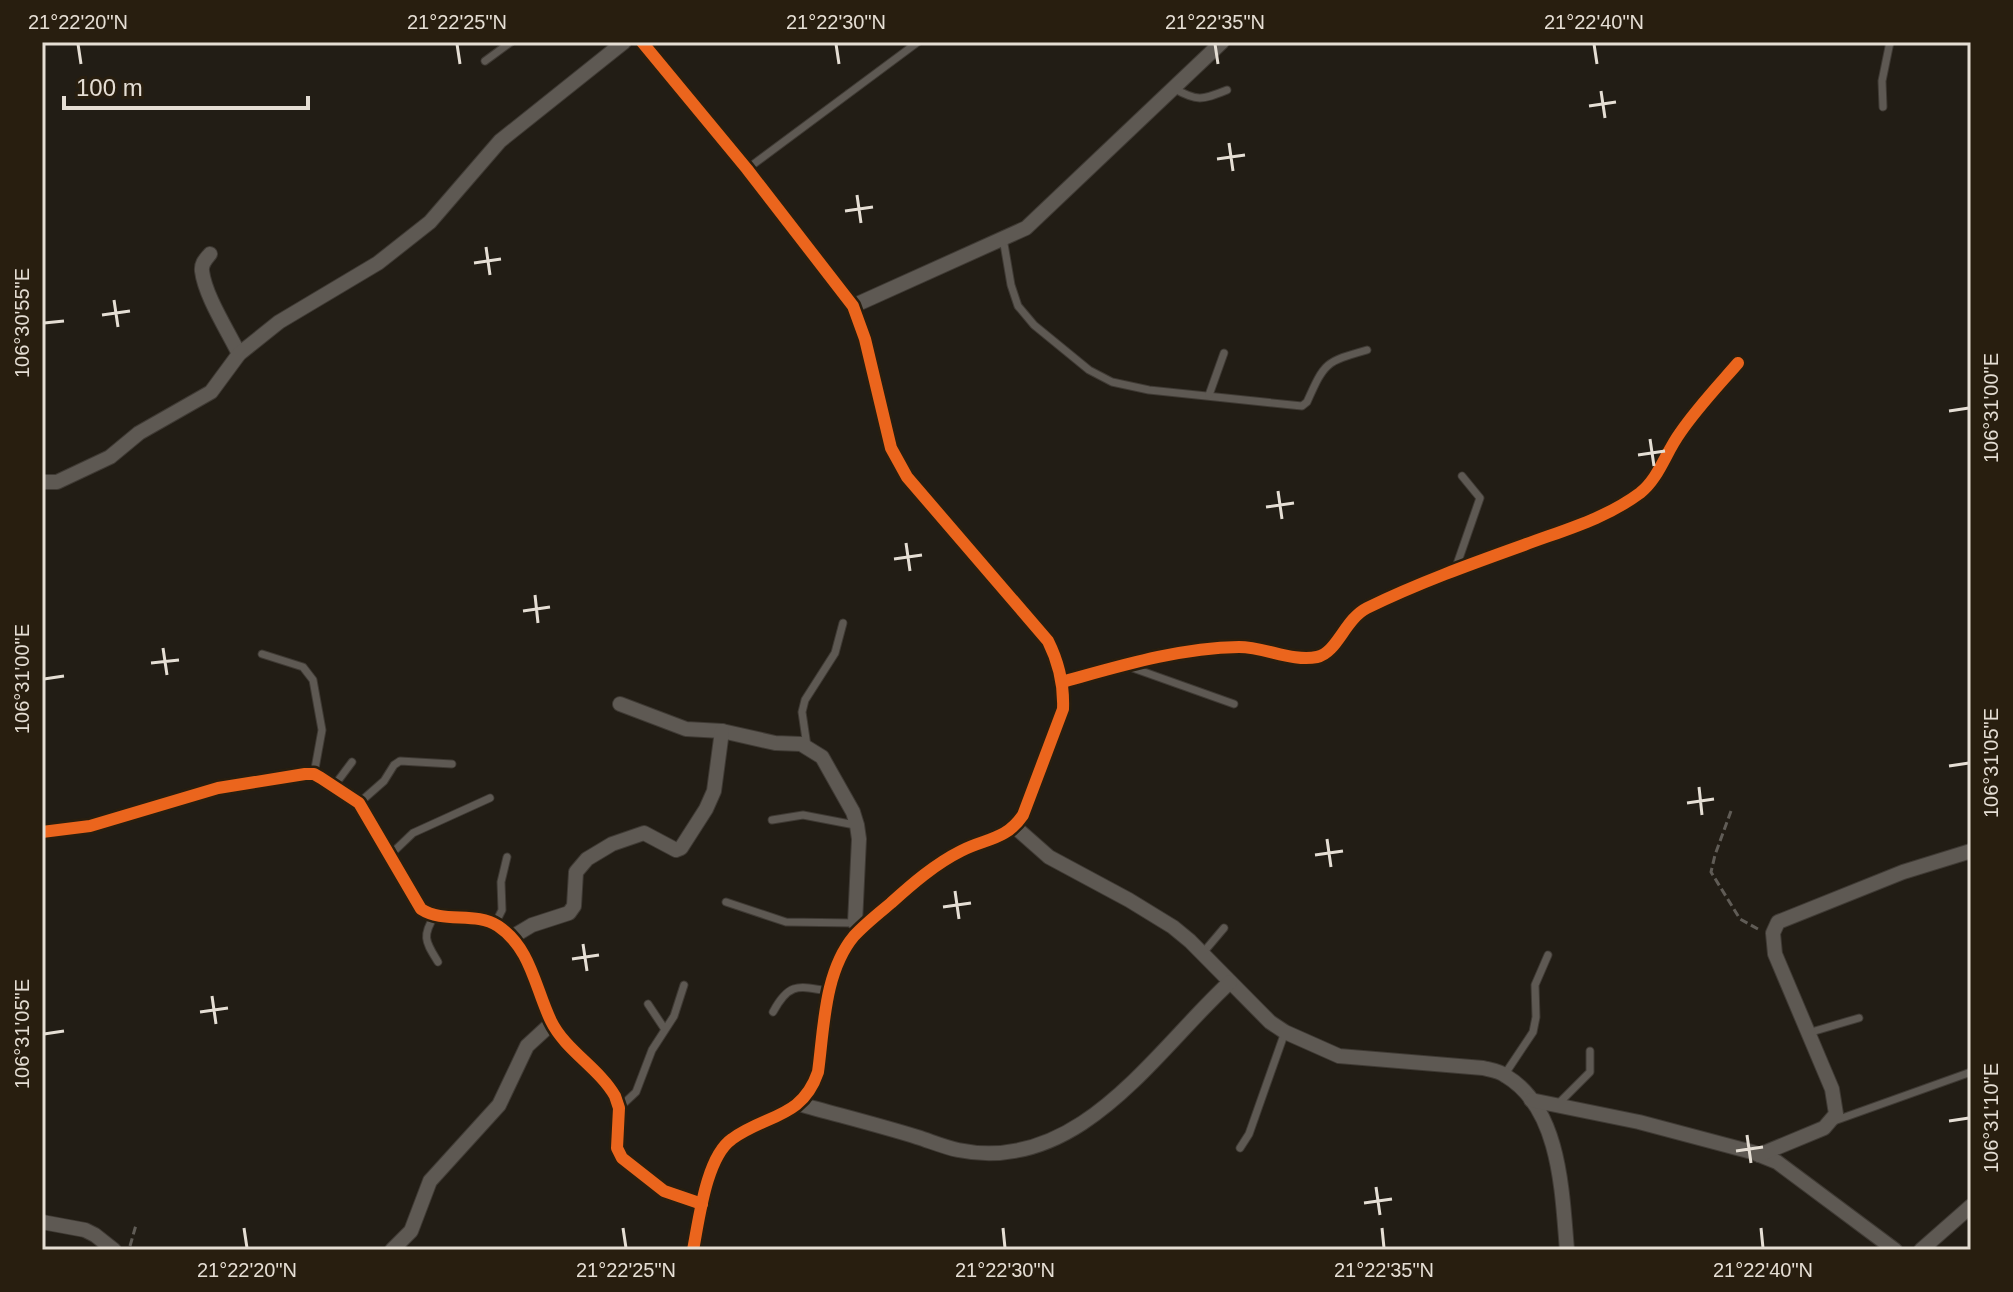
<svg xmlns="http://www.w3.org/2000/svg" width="2013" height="1292" viewBox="0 0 2013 1292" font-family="Helvetica,sans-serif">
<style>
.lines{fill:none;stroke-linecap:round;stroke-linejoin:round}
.lane-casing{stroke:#3f3a34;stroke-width:9}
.street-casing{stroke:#3f3a34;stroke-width:16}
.path{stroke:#605c56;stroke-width:3;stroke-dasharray:8 4;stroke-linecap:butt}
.lane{stroke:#5e5953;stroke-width:7}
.street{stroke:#5e5953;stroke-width:14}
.cycleway-casing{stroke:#281e0f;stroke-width:17}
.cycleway{stroke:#eb651d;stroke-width:12}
.ticks{fill:none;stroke:#e5ded4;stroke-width:3}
.neatline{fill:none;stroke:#e5ded4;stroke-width:3}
.ticks-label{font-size:20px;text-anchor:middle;fill:#e5ded4}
</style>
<rect width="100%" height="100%" fill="#221d15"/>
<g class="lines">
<g class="lane-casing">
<g id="lane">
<polyline points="485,61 511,42"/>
<path d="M1173,88C1198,102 1202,100 1227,90"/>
<polyline points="1883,107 1882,81 1890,42"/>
<polyline points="747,169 918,42"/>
<path d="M1003,238L1011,285L1018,306L1034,325L1089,370L1112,382L1149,390L1302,406L1307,402C1325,362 1325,362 1367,350"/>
<polyline points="1209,395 1224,353"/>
<polyline points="1456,567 1480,498 1462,476"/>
<polyline points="262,654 303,667 313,680 322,730 314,774"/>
<polyline points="1130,667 1234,704"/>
<polyline points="807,746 802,712 805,700 835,653 843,623"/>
<polyline points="334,786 352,762"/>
<polyline points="359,803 384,781 394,765 400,761 452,764"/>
<polyline points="772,820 803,815 855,825"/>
<polyline points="390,855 413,833 490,798"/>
<polyline points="726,902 786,922 855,923"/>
<path d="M435,915C421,937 426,942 438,962"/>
<polyline points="495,924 502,910 501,882 507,857"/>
<polyline points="1202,954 1224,928"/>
<polyline points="648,1004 664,1028"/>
<path d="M773,1012C789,982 798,986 829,991"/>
<polyline points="1808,1033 1859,1018"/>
<polyline points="1505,1074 1533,1032 1536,1017 1535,985 1548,955"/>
<polyline points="1558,1104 1590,1072 1590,1051"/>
<polyline points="619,1108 636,1092 652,1050 674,1016 684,985"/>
<polyline points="1834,1121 1971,1072"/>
<polyline points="1240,1148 1249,1134 1285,1032"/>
</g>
</g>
<g class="street-casing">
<g id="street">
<path d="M642,42L747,169L853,306L865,339L891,448L907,477L1048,641C1059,663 1064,685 1063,709L1023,815C1005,841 986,838 961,851C935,864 912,884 891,903C879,913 865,924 854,936C824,972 824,1028 818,1072C802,1119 766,1114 732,1139C706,1157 699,1220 693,1250"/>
<path d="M210,254C206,259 201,263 202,271C205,296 228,331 239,354"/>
<polyline points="853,306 1026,228 1222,42"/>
<polyline points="44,482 57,482 110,457 139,433 211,392 239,354 279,322 378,263 430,222 500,141 624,42"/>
<path d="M1062,682C1120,666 1178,648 1239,647C1265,647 1292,662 1317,657C1337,653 1345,619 1367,608C1418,583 1471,564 1524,545C1564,530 1605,519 1640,493C1659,478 1666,452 1680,433C1697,408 1718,386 1738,363"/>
<polyline points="620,704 686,729 722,731 775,743 801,744 822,757 853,812 857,825 859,839 855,923 868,923"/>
<path d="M1015,827L1049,857L1129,900L1173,927L1190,941L1270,1022L1285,1032L1339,1056L1483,1068C1491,1070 1500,1071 1506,1076C1561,1109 1562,1194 1567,1250"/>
<path d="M42,832L90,826L218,788L305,774H314L321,778L359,803L421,909C444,924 475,911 498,926C531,948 535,988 551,1021C565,1050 599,1068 615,1096L619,1108L617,1148L622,1158L664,1191L702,1204"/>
<polyline points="512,937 532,925 569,913 574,906 576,872 587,859 612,844 644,833 676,850 681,848 706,809 714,791 722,731"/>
<polyline points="1531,1100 1639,1122 1752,1152 1777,1162 1895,1250"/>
<path d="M799,1104C838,1115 878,1125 917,1137C930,1141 944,1147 958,1150C1079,1175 1154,1052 1230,982"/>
<polyline points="1759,1155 1824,1128 1836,1114 1832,1089 1775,954 1773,933 1778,922 1903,872 1971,851"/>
<polyline points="42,1222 85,1230 95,1235 114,1250"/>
<polyline points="392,1250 411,1231 430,1181 499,1105 527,1046 552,1023"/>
<polyline points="1921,1250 1971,1206"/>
</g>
</g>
<g class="path">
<polyline points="1731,811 1715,855 1711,872 1740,919 1758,929"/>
<polyline points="130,1246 136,1225"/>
</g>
<use href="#lane" class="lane"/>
<use href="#street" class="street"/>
<g class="cycleway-casing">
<g id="cycleway">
<path d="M642,42L747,169L853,306L865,339L891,448L907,477L1048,641C1059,663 1064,685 1063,709L1023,815C1005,841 986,838 961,851C935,864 912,884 891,903C879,913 865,924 854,936C824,972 824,1028 818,1072C802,1119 766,1114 732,1139C706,1157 699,1220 693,1250"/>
<path d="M1062,682C1120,666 1178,648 1239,647C1265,647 1292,662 1317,657C1337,653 1345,619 1367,608C1418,583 1471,564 1524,545C1564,530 1605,519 1640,493C1659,478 1666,452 1680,433C1697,408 1718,386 1738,363"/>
<path d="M42,832L90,826L218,788L305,774H314L321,778L359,803L421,909C444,924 475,911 498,926C531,948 535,988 551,1021C565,1050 599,1068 615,1096L619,1108L617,1148L622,1158L664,1191L702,1204"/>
</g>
</g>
<use href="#cycleway" class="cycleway"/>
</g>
<path class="ticks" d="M78,44L81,64M457,44L460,64M836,44L839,64M1215,44L1218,64M1594,44L1597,64M1601,91L1605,118M1589,106L1616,102M1229,143L1233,171M1217,159L1245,155M857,195L861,223M845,211L873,207M486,247L490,275M474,263L501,259M114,300L118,327M102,315L130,311M44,323L64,321M1949,411L1969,408M1650,439L1654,466M1638,455L1665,451M1278,491L1282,519M1266,507L1294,503M906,543L910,571M894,559L922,555M535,595L538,623M523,611L550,607M163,648L167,675M151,663L179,660M44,679L64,676M1949,766L1969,763M1699,787L1702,815M1687,803L1714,799M1327,839L1331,867M1315,855L1343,851M955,891L959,919M943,907L971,903M583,944L587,971M572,959L599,955M212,996L216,1024M200,1012L228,1008M44,1034L64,1031M1949,1121L1969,1118M1747,1135L1751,1163M1736,1151L1763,1147M1376,1187L1380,1215M1364,1203L1392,1199M244,1228L247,1248M623,1228L626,1248M1003,1228L1005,1248M1382,1228L1384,1248M1761,1228L1763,1248"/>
<rect width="2013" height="1292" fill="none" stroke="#281e0f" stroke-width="88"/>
<path d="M64 96v12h244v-12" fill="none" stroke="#e5ded4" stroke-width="4"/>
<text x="76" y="96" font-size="24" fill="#e5ded4" stroke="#281e0f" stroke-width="6" paint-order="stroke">100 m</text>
<rect x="44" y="44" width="1925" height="1204" class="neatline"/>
<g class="ticks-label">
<text x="78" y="29">21°22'20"N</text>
<text x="457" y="29">21°22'25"N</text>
<text x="836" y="29">21°22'30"N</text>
<text x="1215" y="29">21°22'35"N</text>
<text x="1594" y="29">21°22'40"N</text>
<text transform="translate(22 323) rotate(-90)" y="7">106°30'55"E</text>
<text transform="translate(1991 408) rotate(-90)" y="7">106°31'00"E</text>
<text transform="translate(22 679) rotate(-90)" y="7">106°31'00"E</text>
<text transform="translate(1991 763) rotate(-90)" y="7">106°31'05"E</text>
<text transform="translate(22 1034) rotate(-90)" y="7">106°31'05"E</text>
<text transform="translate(1991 1118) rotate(-90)" y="7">106°31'10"E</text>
<text x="247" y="1277">21°22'20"N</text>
<text x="626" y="1277">21°22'25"N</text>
<text x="1005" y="1277">21°22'30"N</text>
<text x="1384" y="1277">21°22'35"N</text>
<text x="1763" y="1277">21°22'40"N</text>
</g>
</svg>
